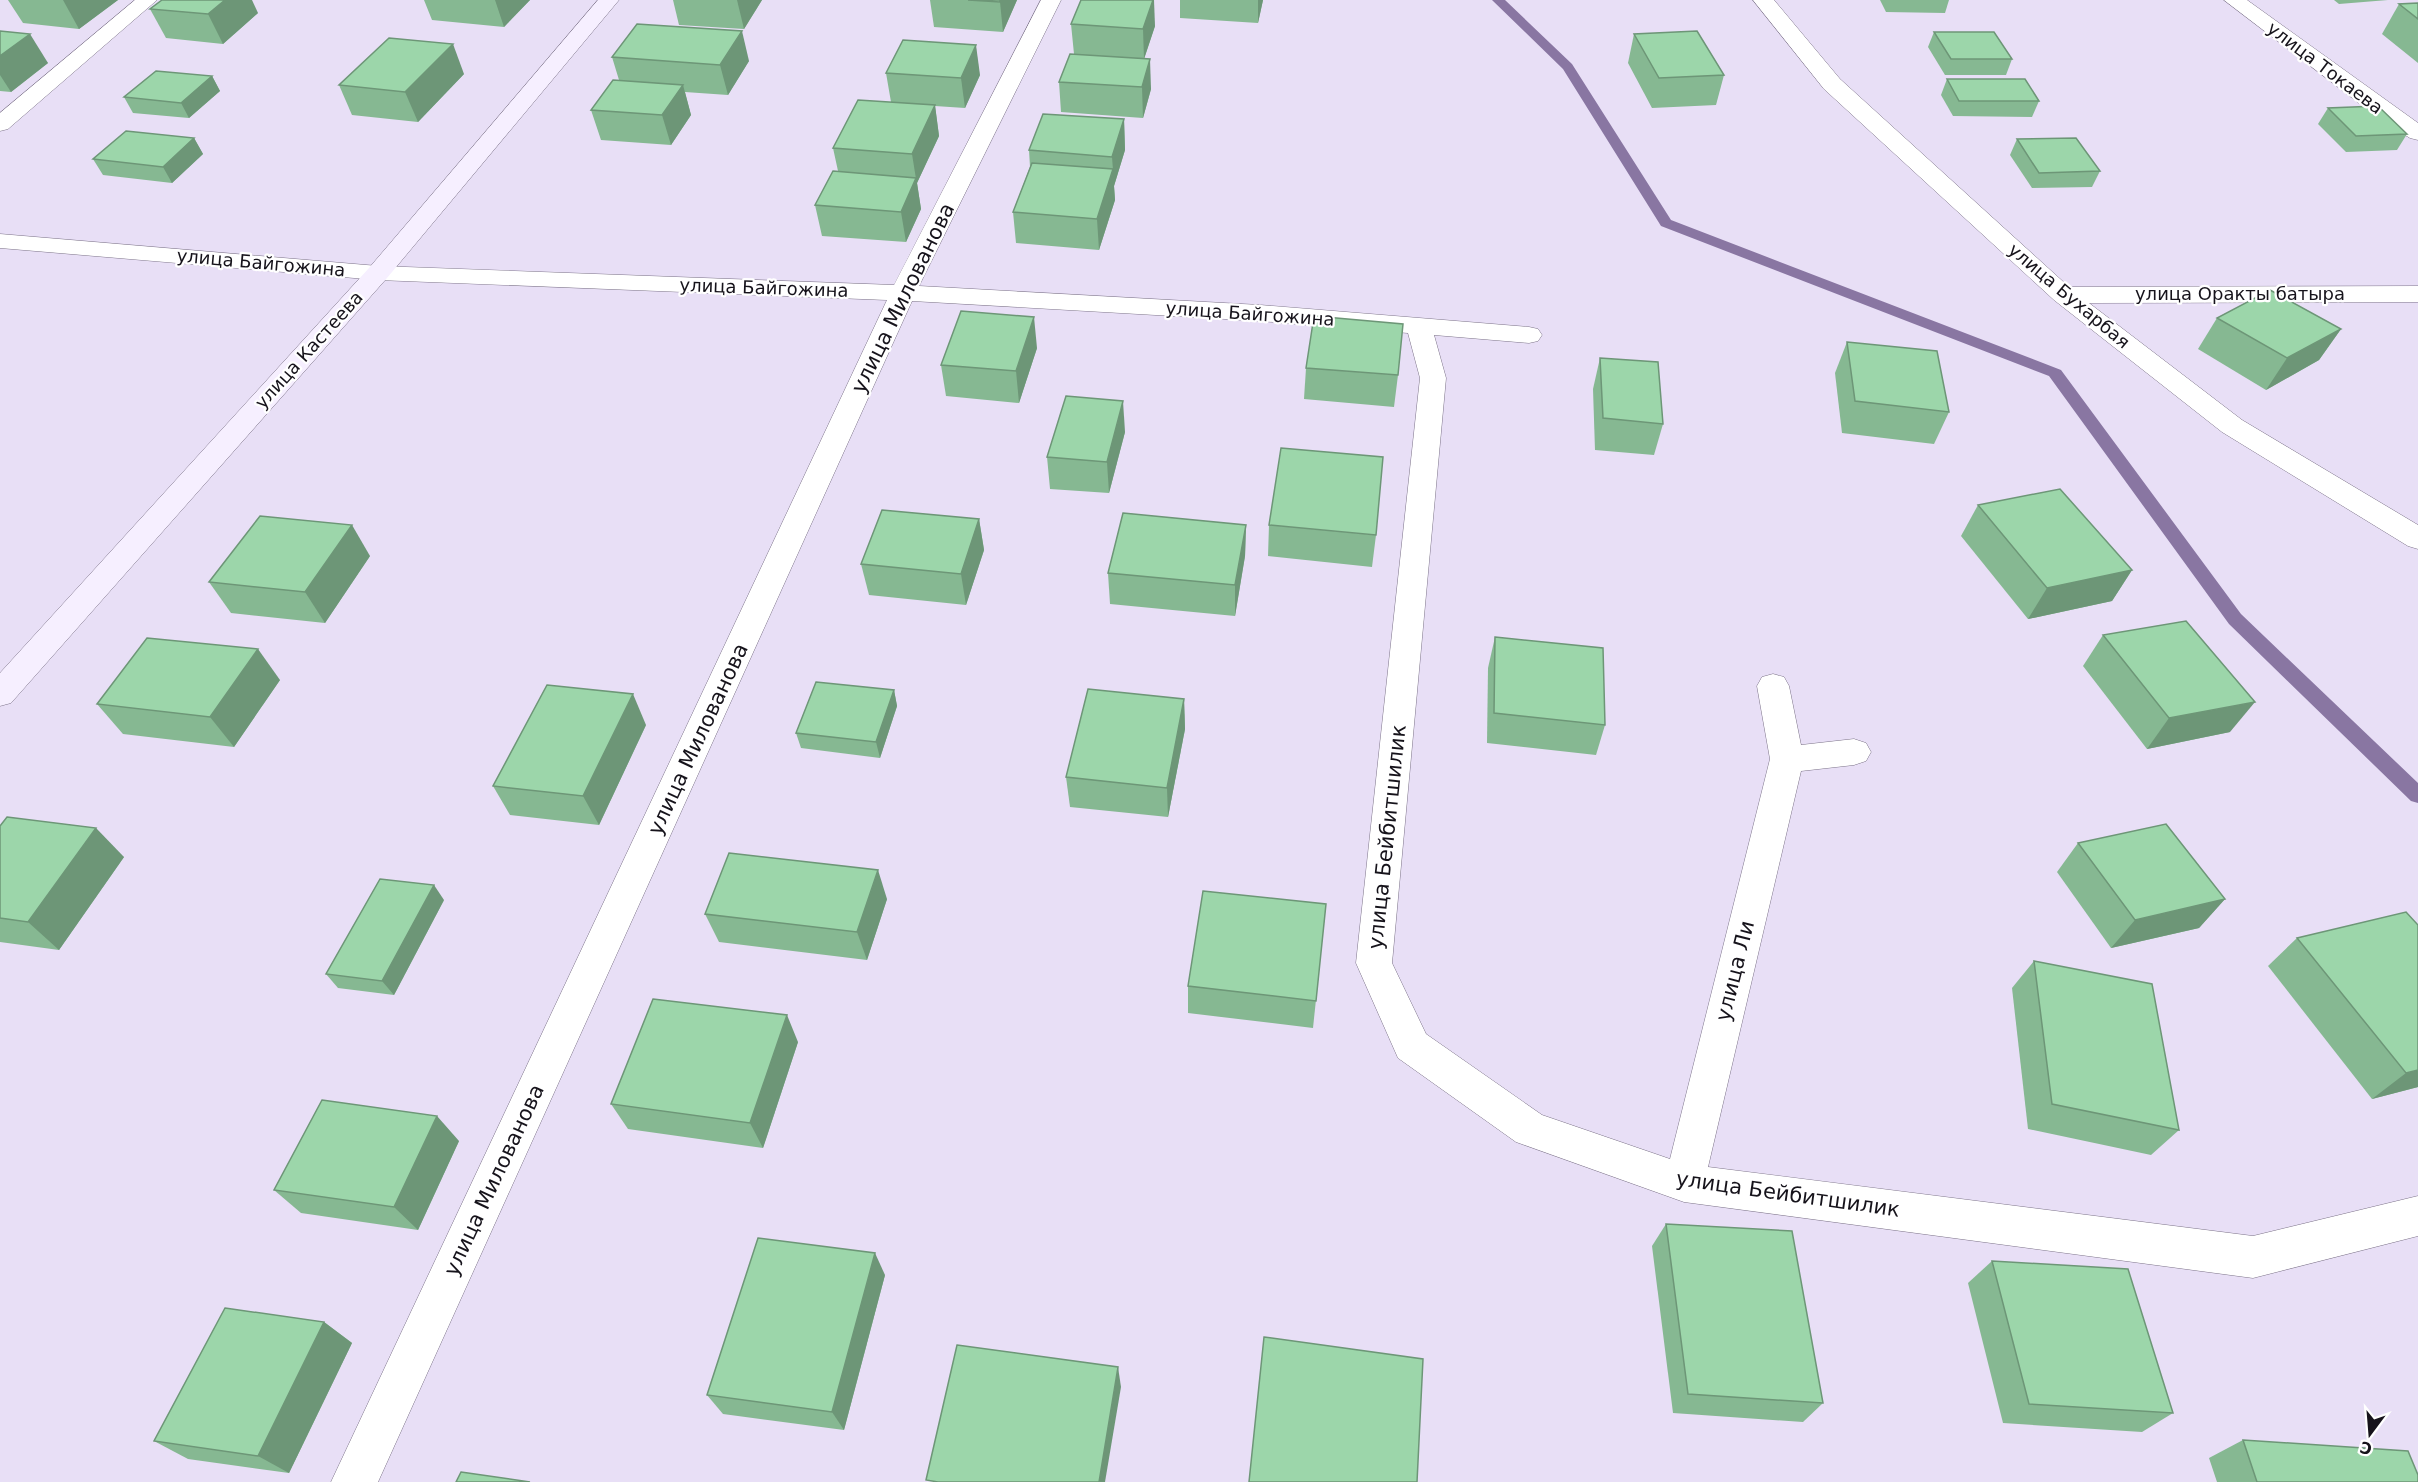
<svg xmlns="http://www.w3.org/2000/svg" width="2418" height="1482" viewBox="0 0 2418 1482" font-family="'DejaVu Sans',sans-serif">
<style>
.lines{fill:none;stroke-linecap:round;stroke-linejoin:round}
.stream{fill:#8976a2;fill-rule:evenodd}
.street-casing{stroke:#7c7388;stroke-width:1}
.secondary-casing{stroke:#7c7388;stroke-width:1}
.street{fill:#fff;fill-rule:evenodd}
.secondary{fill:#f6efff;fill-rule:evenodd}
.wall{fill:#86b892}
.shaded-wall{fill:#6d9677}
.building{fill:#9cd6aa;stroke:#6d9677;stroke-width:1.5}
.labels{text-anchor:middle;stroke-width:4.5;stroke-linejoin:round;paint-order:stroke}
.far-street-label{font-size:18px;fill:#16131b;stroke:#fff}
.street-label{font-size:21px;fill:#16131b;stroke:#fff}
</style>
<rect width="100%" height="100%" fill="#e8dff6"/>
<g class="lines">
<polygon class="stream" points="1492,0 1505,0 1572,64 1671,220 2061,370 2241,614 2418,783 2418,803 2411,801 2229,624 2049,376 1661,226 1563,69"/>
<g class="street-casing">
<g id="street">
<polygon points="135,0 157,0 8,129 0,131 0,113"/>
<polygon points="1041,0 1061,0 919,286 1260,305 1529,327 1538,329 1542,335 1538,341 1529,343 1434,335 1446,378 1392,963 1426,1034 1542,1115 1670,1159 1770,759 1757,686 1762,677 1773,674 1784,677 1789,686 1801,745 1854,739 1866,743 1871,752 1866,761 1854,765 1801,771 1708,1167 2253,1236 2418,1196 2418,1236 2253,1278 1684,1202 1516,1142 1398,1058 1356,963 1420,378 1408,333 1260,321 912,301 378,1482 331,1482 887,300 378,280 0,248 0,234 378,266 894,285"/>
<polygon points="1753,0 1774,0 1840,79 2069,287 2418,286 2418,302 2089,303 2242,420 2418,525 2418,549 2408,546 2222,432 2054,300 1824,89"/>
<polygon points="2224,0 2247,0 2418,123 2418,140 2410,138 2385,123"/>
</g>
</g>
<g class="secondary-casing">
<polygon id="secondary" points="598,0 619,0 387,278 11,703 0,706 0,673 369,268"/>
</g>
<use href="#street" class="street"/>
<use href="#secondary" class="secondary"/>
</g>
<g class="wall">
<polygon points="8,0 118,0 79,29 23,23"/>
<polygon points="424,0 530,0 504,27 432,20"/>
<polygon points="673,0 762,0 744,29 679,25"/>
<polygon points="930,0 1017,0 1003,32 934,27"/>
<polygon points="1180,0 1263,0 1258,23 1180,18"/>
<polygon points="1880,0 1949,0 1945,13 1886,12"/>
<polygon points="2334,0 2388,0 2339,4"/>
<polygon points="2418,3 2418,63 2382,34 2399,4"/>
<polygon points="150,9 258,13 223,44 166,38"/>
<polygon points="1071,24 1155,26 1144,59 1151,89 1143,118 1061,112 1059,82 1074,54"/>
<polygon points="0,31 48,63 11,92 0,91"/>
<polygon points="1934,32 2012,59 2006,75 1945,75 1928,47"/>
<polygon points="1634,34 1724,75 1716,105 1652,108 1628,63"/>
<polygon points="612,57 749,61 728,95 685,92 691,115 671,145 601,140 591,110 619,80"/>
<polygon points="886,73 980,75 965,108 935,106 939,136 917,183 921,209 906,242 822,236 815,205 838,171 833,148 891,102"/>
<polygon points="464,74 418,122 352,115 339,85"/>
<polygon points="212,76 220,91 189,118 133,113 124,97"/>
<polygon points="1947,79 2039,101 2032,117 1953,116 1941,95"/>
<polygon points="2328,108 2407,134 2397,150 2346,152 2318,124"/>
<polygon points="1124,119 1125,150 1114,186 1115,200 1099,250 1016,243 1013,212 1030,167 1029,150"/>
<polygon points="194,138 203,154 172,183 103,175 93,159"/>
<polygon points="2017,139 2100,171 2092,187 2032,188 2010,155"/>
<polygon points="2217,318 2341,329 2319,360 2266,390 2198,349"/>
<polygon points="1847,342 1949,412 1934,444 1842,433 1835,373"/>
<polygon points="1037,348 1019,403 946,396 941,365"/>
<polygon points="1600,358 1663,424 1654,455 1595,450 1593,389"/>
<polygon points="1306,368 1398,375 1394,407 1304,399"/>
<polygon points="1125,432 1109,493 1050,489 1047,457"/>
<polygon points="1978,505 2132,570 2112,601 2028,619 1961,536"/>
<polygon points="979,519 984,550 966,605 869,595 861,564"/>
<polygon points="1246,525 1245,556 1235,616 1110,604 1108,573"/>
<polygon points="1269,525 1376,535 1372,567 1268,556"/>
<polygon points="370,556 325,623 231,613 209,582"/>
<polygon points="2103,635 2230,732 2147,749 2083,666"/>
<polygon points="1495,637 1605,725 1596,755 1487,743 1488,668"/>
<polygon points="280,680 234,747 123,734 97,704"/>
<polygon points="894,690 897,706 880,758 801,748 796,733"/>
<polygon points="1184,699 1185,729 1168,817 1070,807 1066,777"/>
<polygon points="646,725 599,825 510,815 493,786"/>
<polygon points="0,826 124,857 59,950 0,942"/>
<polygon points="2078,843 2225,899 2199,928 2111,948 2057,872"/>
<polygon points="887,899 867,960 719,942 705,914"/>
<polygon points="444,900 394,995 338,988 326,974"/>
<polygon points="1326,904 1313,1028 1188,1013 1188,986"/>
<polygon points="2297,938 2418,1087 2372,1099 2268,966"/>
<polygon points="2034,961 2179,1130 2151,1155 2028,1129 2012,988"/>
<polygon points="798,1042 763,1148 628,1129 611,1104"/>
<polygon points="459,1141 418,1230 301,1213 274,1190"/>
<polygon points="1666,1224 1823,1403 1803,1422 1673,1413 1652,1246"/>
<polygon points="1992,1261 2173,1413 2142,1432 2003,1423 1968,1283"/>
<polygon points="885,1275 844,1430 723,1414 707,1395"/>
<polygon points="324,1322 352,1343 289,1473 188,1459 154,1441"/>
<polygon points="2243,1440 2418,1482 2217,1482 2209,1458"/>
</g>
<g class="shaded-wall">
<polygon points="63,0 118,0 79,29"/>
<polygon points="225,0 252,0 258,13 223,44 208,14"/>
<polygon points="495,0 530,0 504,27"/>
<polygon points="737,0 762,0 744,29"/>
<polygon points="1000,0 1017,0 1003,32 1000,2"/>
<polygon points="1153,0 1154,0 1155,26 1144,59 1143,29"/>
<polygon points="1258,0 1263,0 1258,23"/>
<polygon points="742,31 749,61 728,95 720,65"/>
<polygon points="30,34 48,63 11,92 0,75 0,56"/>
<polygon points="453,44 464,74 418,122 405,92"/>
<polygon points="976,45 980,75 965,108 961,78"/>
<polygon points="1150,59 1151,89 1143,118 1142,87"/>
<polygon points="212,76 220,91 189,118 181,103"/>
<polygon points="683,85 691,115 671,145 662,115"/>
<polygon points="935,105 939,136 917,183 921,209 906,242 901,212 916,179 912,154"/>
<polygon points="1124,119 1125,150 1114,186 1115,200 1099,250 1097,219 1113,170 1112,157"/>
<polygon points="194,138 203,154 172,183 163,167"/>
<polygon points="1034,317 1037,348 1019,403 1016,371"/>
<polygon points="2341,329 2319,360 2266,390 2287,358"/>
<polygon points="1123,401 1125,432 1109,493 1107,462"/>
<polygon points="979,519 984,550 966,605 961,574"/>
<polygon points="352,525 370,556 325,623 305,592"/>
<polygon points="1246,525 1245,556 1235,616 1235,585"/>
<polygon points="2132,570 2112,601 2028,619 2047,588"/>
<polygon points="258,649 280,680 234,747 210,717"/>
<polygon points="894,690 897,706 880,758 876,742"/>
<polygon points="633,694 646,725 599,825 583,796"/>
<polygon points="1184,699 1185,729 1168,817 1167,788"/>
<polygon points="2255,702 2230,732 2147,749 2169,718"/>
<polygon points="96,828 124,857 59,950 28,922"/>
<polygon points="878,870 887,899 867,960 857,932"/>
<polygon points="434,885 444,900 394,995 382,981"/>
<polygon points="2225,899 2199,928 2111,948 2135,920"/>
<polygon points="787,1015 798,1042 763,1148 750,1123"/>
<polygon points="2418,1070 2418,1087 2372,1099 2406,1073"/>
<polygon points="437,1116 459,1141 418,1230 394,1207"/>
<polygon points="875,1253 885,1275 844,1430 832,1412"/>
<polygon points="324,1322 352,1343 289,1473 258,1456"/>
<polygon points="1118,1367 1121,1387 1105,1482 1099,1482"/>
</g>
<g class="building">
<polygon points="162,0 225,0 208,14 150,9"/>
<polygon points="968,0 1000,0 1000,2"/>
<polygon points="1081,0 1153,0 1143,29 1071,24"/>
<polygon points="2418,3 2418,19 2399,4"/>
<polygon points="637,24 742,31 720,65 612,57"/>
<polygon points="0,31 30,34 0,56"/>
<polygon points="1697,31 1724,75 1659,78 1634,34"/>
<polygon points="1934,32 1994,32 2012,59 1951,59"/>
<polygon points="389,38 453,44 405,92 339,85"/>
<polygon points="903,40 976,45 961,78 886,73"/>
<polygon points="1070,54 1150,59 1142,87 1059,82"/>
<polygon points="156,71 212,76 181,103 124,97"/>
<polygon points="1947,79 2025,79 2039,101 1959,101"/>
<polygon points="613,80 683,85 662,115 591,110"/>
<polygon points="858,100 935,105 912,154 833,148"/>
<polygon points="2378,106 2407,134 2356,136 2328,108"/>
<polygon points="1043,114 1124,119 1112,157 1029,150"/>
<polygon points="126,131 194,138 163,167 93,159"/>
<polygon points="2076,138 2100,171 2039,173 2017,139"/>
<polygon points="1032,163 1113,169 1097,219 1013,212"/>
<polygon points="833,171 916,178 901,212 815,205"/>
<polygon points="2270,290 2341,329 2287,358 2217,318"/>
<polygon points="961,311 1034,317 1016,371 941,365"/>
<polygon points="1314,316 1403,324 1398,375 1306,368"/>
<polygon points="1847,342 1937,351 1949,412 1855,401"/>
<polygon points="1600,358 1658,362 1663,424 1603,418"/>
<polygon points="1066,396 1123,401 1107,462 1047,457"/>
<polygon points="1281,448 1383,457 1376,535 1269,525"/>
<polygon points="2060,489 2132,570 2047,588 1978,505"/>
<polygon points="882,510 979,519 961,574 861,564"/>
<polygon points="1123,513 1246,525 1235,585 1108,573"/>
<polygon points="260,516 352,525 305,592 209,582"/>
<polygon points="2186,621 2255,702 2169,718 2103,635"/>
<polygon points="1495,637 1603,648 1605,725 1494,713"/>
<polygon points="147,638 258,649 210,717 97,704"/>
<polygon points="816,682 894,690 876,742 796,733"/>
<polygon points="547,685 633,694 583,796 493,786"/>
<polygon points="1088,689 1184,699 1167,788 1066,777"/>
<polygon points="7,817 96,828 28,922 0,918 0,826"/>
<polygon points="2166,824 2225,899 2135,920 2078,843"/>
<polygon points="729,853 878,870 857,932 705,914"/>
<polygon points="380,879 434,885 382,981 326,974"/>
<polygon points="1203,891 1326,904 1316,1001 1188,986"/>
<polygon points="2406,912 2418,925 2418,1070 2406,1073 2297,938"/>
<polygon points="2034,961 2152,984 2179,1130 2052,1104"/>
<polygon points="653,999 787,1015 750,1123 611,1104"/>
<polygon points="322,1100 437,1116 394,1207 274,1190"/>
<polygon points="1666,1224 1792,1231 1823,1403 1688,1394"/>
<polygon points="758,1238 875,1253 832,1412 707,1395"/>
<polygon points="1992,1261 2128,1269 2173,1413 2029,1404"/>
<polygon points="225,1308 324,1322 258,1456 154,1441"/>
<polygon points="1264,1337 1423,1359 1417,1482 1249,1482"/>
<polygon points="957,1345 1118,1367 1099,1482 938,1482 926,1480"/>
<polygon points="2243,1440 2408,1451 2418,1475 2418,1482 2257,1482"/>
<polygon points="461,1472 530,1482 456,1482"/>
</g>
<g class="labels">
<g class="far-street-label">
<text transform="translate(2325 68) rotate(37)" y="6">улица Токаева</text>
<text transform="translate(261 263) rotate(5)" y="6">улица Байгожина</text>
<text transform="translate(764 288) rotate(2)" y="6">улица Байгожина</text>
<text x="2240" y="300">улица Оракты батыра</text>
<text transform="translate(2069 296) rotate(40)" y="6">улица Бухарбая</text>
<text transform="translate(1250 314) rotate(4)" y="6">улица Байгожина</text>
<text transform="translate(309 350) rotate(-48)" y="6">улица Кастеева</text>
</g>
<g class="street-label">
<text transform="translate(903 298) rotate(-64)" y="7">улица Милованова</text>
<text transform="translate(698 739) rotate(-65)" y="7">улица Милованова</text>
<text transform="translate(1387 837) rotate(-84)" y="7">улица Бейбитшилик</text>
<text transform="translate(1735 971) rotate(-76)" y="7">улица Ли</text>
<text transform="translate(494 1180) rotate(-65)" y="7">улица Милованова</text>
<text transform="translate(1788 1194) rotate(8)" y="7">улица Бейбитшилик</text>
</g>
</g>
<g transform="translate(2370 1434) rotate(196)" stroke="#ffffff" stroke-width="4.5" paint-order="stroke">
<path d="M0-4.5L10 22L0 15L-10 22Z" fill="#16131b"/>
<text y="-9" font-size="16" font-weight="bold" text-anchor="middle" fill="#16131b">С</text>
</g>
</svg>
